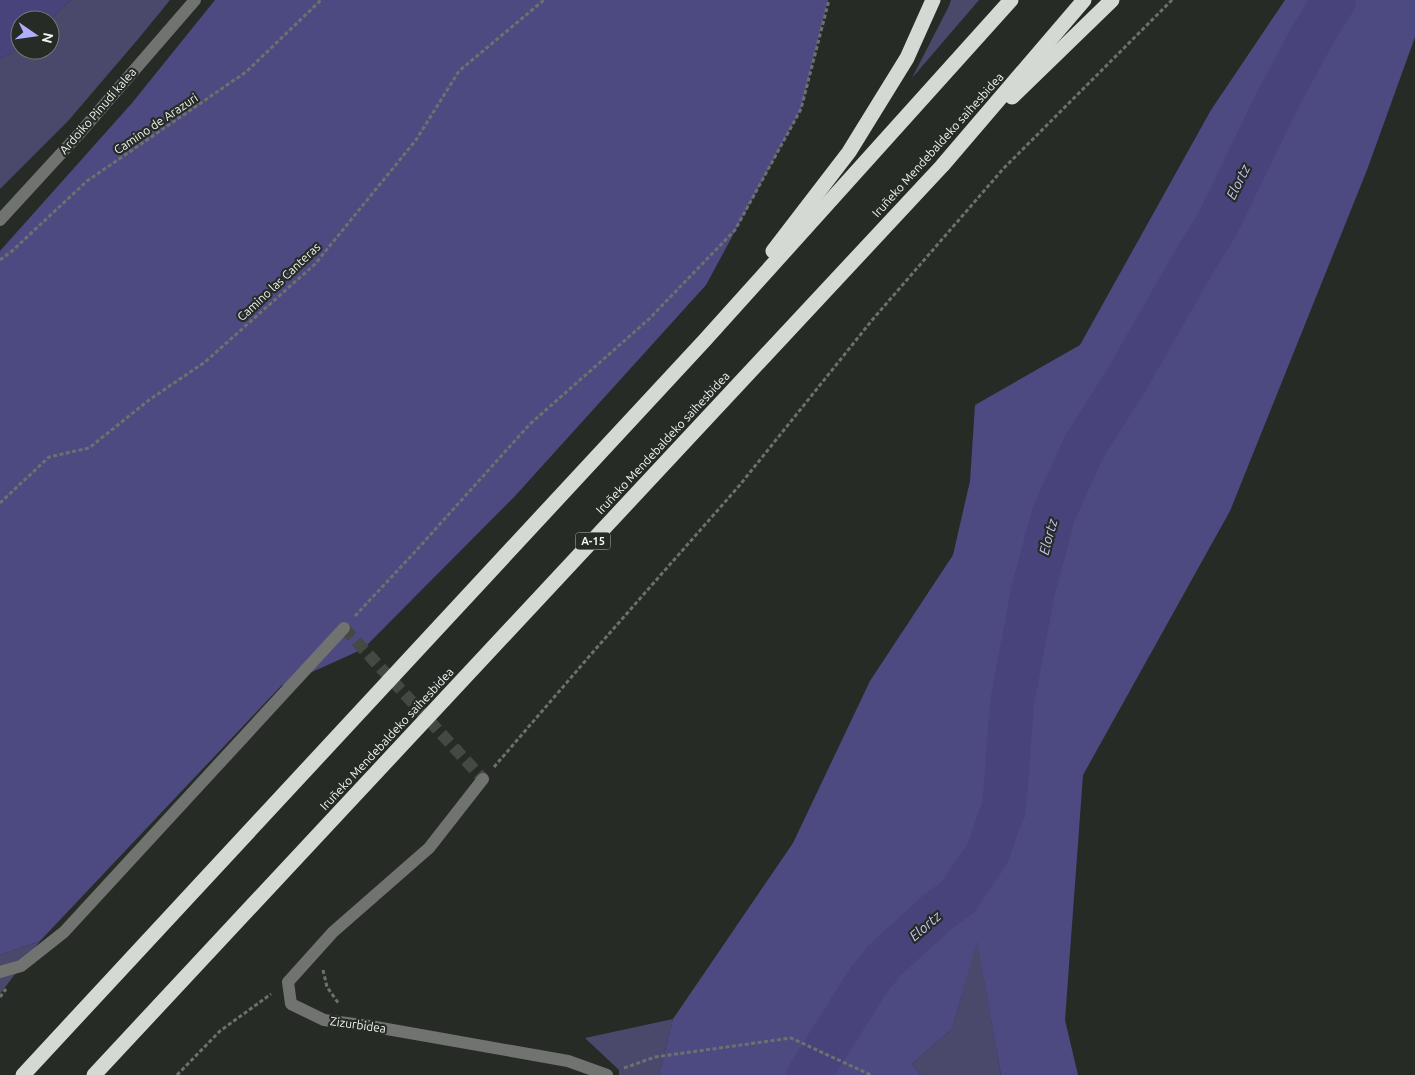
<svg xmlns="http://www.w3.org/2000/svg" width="1415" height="1075" viewBox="0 0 1415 1075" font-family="Ubuntu,sans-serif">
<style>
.green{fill:#4a496c}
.forest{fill:#4d4a81}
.water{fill:#48447b}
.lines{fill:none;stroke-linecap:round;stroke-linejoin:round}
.river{stroke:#48447b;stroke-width:44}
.minor-tunnel{stroke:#454944;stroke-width:12;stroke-dasharray:12 6;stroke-linecap:butt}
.path{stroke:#6d716d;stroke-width:3;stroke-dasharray:4 2.5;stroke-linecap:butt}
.minor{stroke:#717370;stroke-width:12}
.highway{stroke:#d4dad3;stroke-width:15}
.labels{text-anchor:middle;stroke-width:4.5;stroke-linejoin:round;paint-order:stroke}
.shield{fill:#272b26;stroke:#b4b7b3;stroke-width:1}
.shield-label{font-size:11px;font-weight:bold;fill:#f0f3f0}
.street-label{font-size:12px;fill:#f0f3f0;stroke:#272b26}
.water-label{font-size:14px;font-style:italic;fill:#c4c4f8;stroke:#272b26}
</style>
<rect width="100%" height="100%" fill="#272b26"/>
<g class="green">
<polygon points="71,0 170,0 139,38 68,121 0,189 0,58 10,54 20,46 20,50 50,50 50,20"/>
<polygon points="951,0 979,0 912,78 949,6"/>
<polygon points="977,940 1001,1075 921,1075 912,1064 952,1029"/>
<polygon points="40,941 0,994 0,955"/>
<polygon points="673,1019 659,1075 619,1075 619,1070 585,1038"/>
</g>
<g class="forest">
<polygon points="215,0 828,0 801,109 706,285 515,496 363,649 281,686 40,941 0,955 0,251 132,103"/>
<polygon points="1285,0 1415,0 1415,37 1367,170 1230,511 1083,775 1065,1020 1078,1075 1001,1075 977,942 952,1029 912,1064 921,1075 659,1075 673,1019 793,843 870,681 953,555 970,481 975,405 1080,345 1211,110"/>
</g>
<polygon class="water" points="0,0 71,0 50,20 20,20 20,46 10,54 0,58"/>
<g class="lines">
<polyline class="river" points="809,1075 868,981 885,960 940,910 958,897 988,853 1000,817 1004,810 1012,703 1033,591 1054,513 1084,447 1127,379 1195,260 1217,225 1276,103 1312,36 1334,0"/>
<polyline class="minor-tunnel" points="344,628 483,779"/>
<g class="path">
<polyline points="0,260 12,251 87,181 246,72 321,0"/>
<polyline points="0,503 49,457 89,448 149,400 205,362 315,264 416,140 459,71 544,0"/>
<polyline points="355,616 413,554 530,424 649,319 735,230 801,109 829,0"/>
<polyline points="494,767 593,652 739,486 873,319 1003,169 1172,0"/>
<polyline points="323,970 327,987 339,1004"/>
<polyline points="0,997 6,989"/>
<polyline points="624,1068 655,1057 791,1038 871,1075"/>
<polyline points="177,1075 220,1031 271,994"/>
</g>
<g class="minor">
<polyline points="0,220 79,134 195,0"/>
<polyline points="483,779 429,848 333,932 288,982 291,1004 324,1020 370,1026 568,1061 607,1075"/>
<polyline points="0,972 21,966 64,932 344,628"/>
</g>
<g class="highway">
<polyline points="1012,97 1112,0"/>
<polyline points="773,251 849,152 907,58 933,0"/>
<polyline points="23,1075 704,341 1011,0"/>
<polyline points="94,1075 942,166 1084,0"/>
</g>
</g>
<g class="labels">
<rect class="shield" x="575.5" y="532.5" width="35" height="17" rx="4"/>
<g class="shield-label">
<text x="593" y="545">A-15</text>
</g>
<g class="street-label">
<text transform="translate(98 111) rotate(-49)" y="4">Ardoiko Pinudi kalea</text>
<text transform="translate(156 124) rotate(-34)" y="4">Camino de Arazuri</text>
<text transform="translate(938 145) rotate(-48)" y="4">Iruñeko Mendebaldeko saihesbidea</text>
<text transform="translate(279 282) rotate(-43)" y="4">Camino las Canteras</text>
<text transform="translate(663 443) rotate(-47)" y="4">Iruñeko Mendebaldeko saihesbidea</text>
<text transform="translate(387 739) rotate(-47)" y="4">Iruñeko Mendebaldeko saihesbidea</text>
<text transform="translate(358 1025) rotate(8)" y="4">Zizurbidea</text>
</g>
<g class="water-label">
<text transform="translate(1238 182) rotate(-64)" y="5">Elortz</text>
<text transform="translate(1048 537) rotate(-75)" y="5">Elortz</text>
<text transform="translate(925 926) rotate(-41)" y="5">Elortz</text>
</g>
</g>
<g transform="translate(35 35) rotate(103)"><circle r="24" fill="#272b26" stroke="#777b77"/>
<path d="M0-4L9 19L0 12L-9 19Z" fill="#b0aefa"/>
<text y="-8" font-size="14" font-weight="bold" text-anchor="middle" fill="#f0f3f0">N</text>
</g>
</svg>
